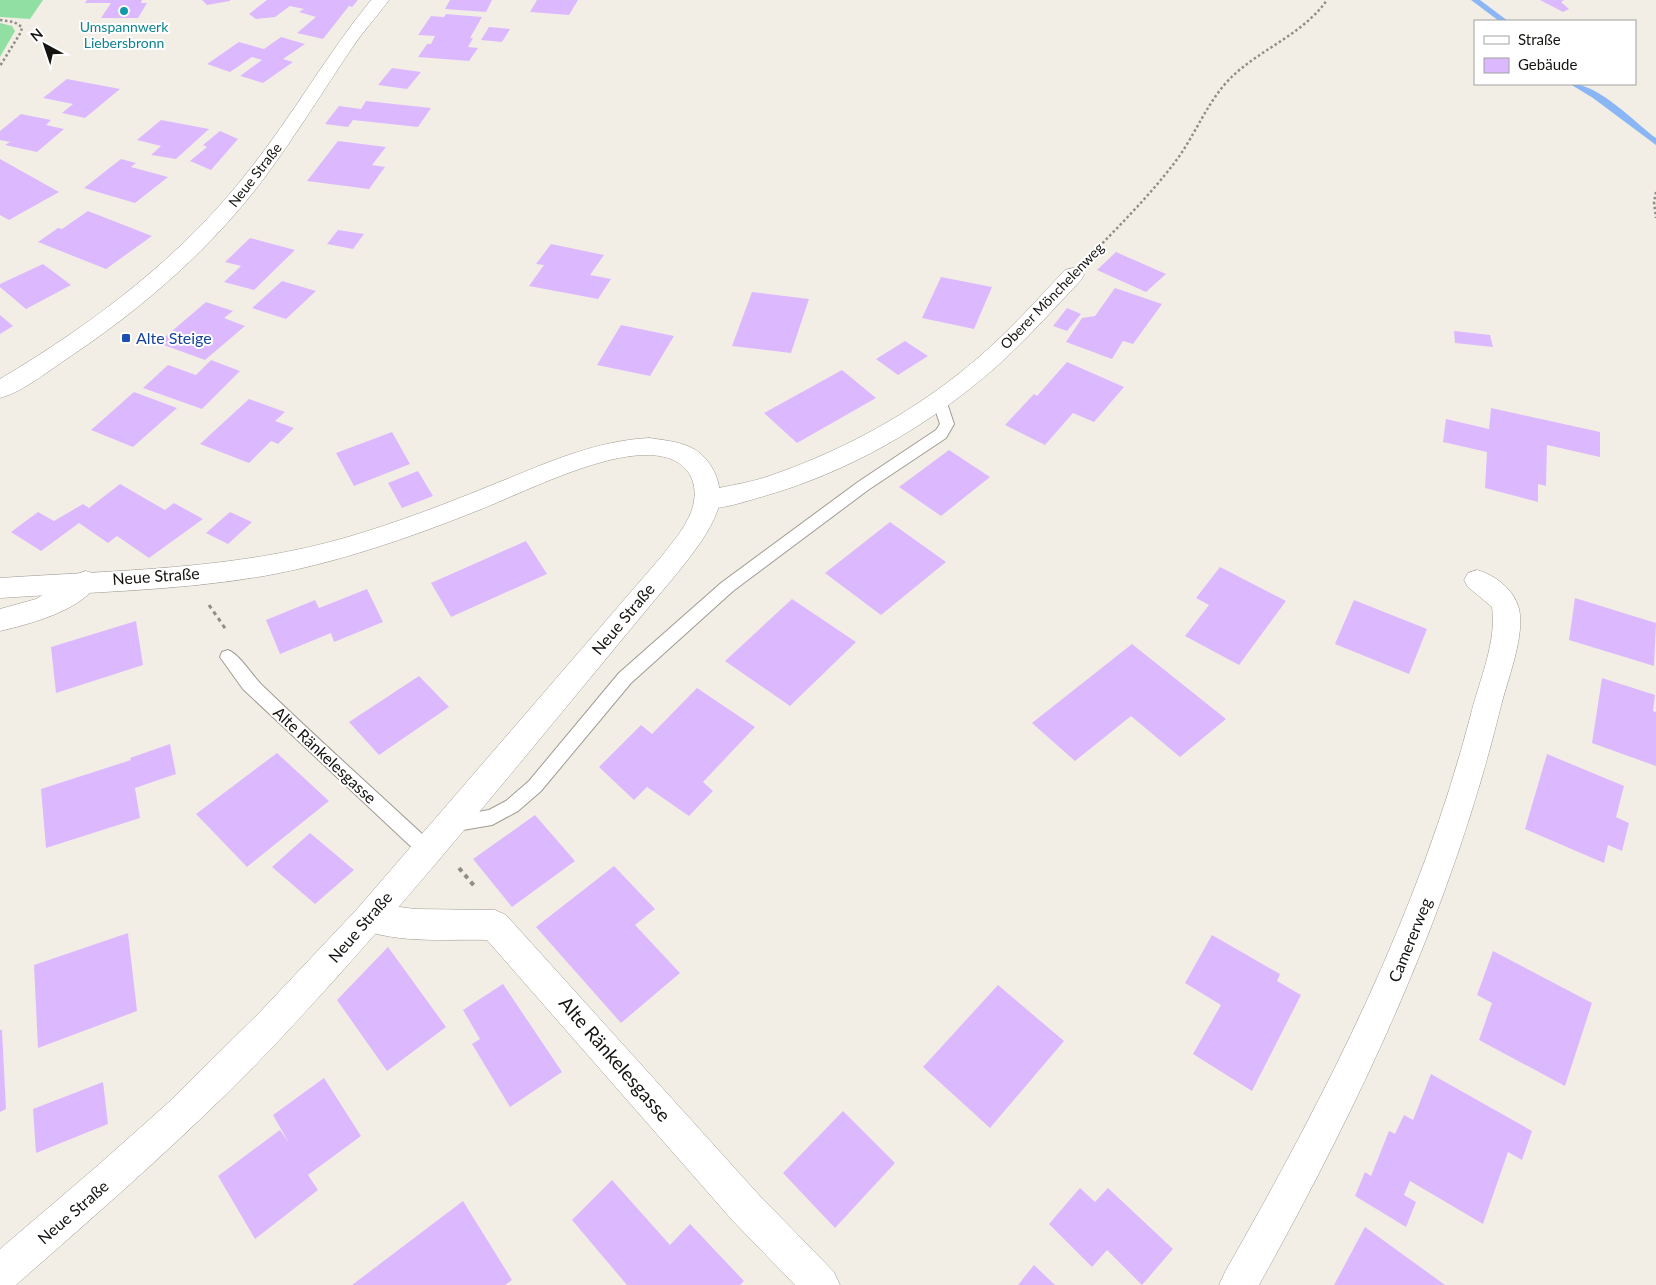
<svg xmlns="http://www.w3.org/2000/svg" width="1656" height="1285" viewBox="0 0 1656 1285" font-family="Lato,sans-serif">
<style>
.green{fill:#92dfa3}
.lines{fill:none;stroke-linecap:round;stroke-linejoin:round}
.stream{fill:#8bb6f5;fill-rule:evenodd}
.building{fill:#dcb9ff}
.lane-casing{stroke:#a09b93;stroke-width:2}
.street-casing{stroke:#a09b93;stroke-width:1}
.secondary-casing{stroke:#a09b93;stroke-width:1}
.path-far2{stroke:#918e87;stroke-width:2.5;stroke-dasharray:2.5 2.5;stroke-linecap:butt}
.path-far1{stroke:#918e87;stroke-width:3;stroke-dasharray:4 4;stroke-linecap:butt}
.path{stroke:#918e87;stroke-width:4;stroke-dasharray:4.5 4.5;stroke-linecap:butt}
.lane{fill:#fff;fill-rule:evenodd}
.street{fill:#fff;fill-rule:evenodd}
.secondary{fill:#fff;fill-rule:evenodd}
.culture-dot{fill:#0f9aa8;stroke:#fff;stroke-width:2}
.transit-dot{fill:#1a4fb4;stroke:#fff;stroke-width:2}
.labels{text-anchor:middle;stroke-width:4;stroke-linejoin:round;paint-order:stroke}
.far-culture-label{font-size:14px;fill:#0d838f;stroke:#fff}
.far-street-label{font-size:14px;fill:#161411;stroke:#fff}
.transit-label{font-size:16px;fill:#164399;stroke:#fff;text-anchor:start}
.street-label{font-size:16px;fill:#161411;stroke:#fff}
.near-street-label{font-size:19px;fill:#161411;stroke:#fff}
</style>
<rect width="100%" height="100%" fill="#f3eee5"/>
<g class="green">
<polygon points="0,0 43,0 30,19 0,17"/>
<polygon points="0,23 12,26 15,31 0,57"/>
</g>
<g class="lines">
<g class="stream">
<polygon points="1471,0 1480,0 1508,21 1499,21"/>
<path d="M1570,84C1597,82 1634,122 1656,138V145L1593,98Z"/>
</g>
</g>
<g class="building">
<polygon points="87,0 142,0 141,3 147,3 138,18 101,18 111,3 85,3"/>
<polygon points="202,0 230,0 230,1 207,5"/>
<polygon points="267,0 358,0 352,7 349,6 323,39 297,33 316,17 299,12 304,9 290,6 275,17 256,19 249,14"/>
<polygon points="450,0 492,0 486,12 445,9"/>
<polygon points="537,0 578,0 569,15 530,12"/>
<polygon points="1540,0 1564,0 1561,2 1569,9 1563,12"/>
<polygon points="446,14 482,17 470,38 473,38 468,47 478,48 469,61 418,57 427,44 431,44 435,36 418,35 431,16 444,17"/>
<polygon points="489,27 510,29 502,42 481,40"/>
<polygon points="281,37 305,44 283,59 293,62 263,83 240,76 262,60 252,57 230,72 207,64 239,42 264,49"/>
<polygon points="392,68 421,72 407,89 378,85"/>
<polygon points="67,79 120,89 85,118 62,113 73,104 43,98"/>
<polygon points="366,101 431,108 418,127 353,120 348,127 325,124 339,106 361,109"/>
<polygon points="21,114 51,120 46,125 64,129 37,152 5,145 10,142 0,140 0,131"/>
<polygon points="161,120 209,129 176,159 151,155 161,146 137,140"/>
<polygon points="220,131 238,139 211,170 190,161 207,147 203,145"/>
<polygon points="338,141 386,147 372,165 385,167 369,189 307,181"/>
<polygon points="0,159 59,192 9,220 0,215"/>
<polygon points="121,159 136,163 131,167 168,177 135,203 84,188"/>
<polygon points="88,211 152,236 106,269 38,242 58,228 62,229"/>
<polygon points="338,230 364,234 353,249 327,244"/>
<polygon points="250,238 295,250 254,290 224,282 241,266 225,262"/>
<polygon points="551,244 604,255 590,275 611,279 598,299 529,286 544,265 536,264"/>
<polygon points="1116,252 1166,274 1146,292 1097,270"/>
<polygon points="43,264 71,285 26,309 0,287 0,284"/>
<polygon points="941,277 992,287 974,329 922,318"/>
<polygon points="282,281 316,291 286,319 252,308"/>
<polygon points="1115,288 1162,304 1133,344 1123,341 1112,359 1066,342 1082,318 1095,316"/>
<polygon points="752,292 809,299 791,353 732,346"/>
<polygon points="206,302 233,311 224,318 245,326 205,360 158,343"/>
<polygon points="1067,308 1081,314 1067,331 1053,326"/>
<polygon points="0,315 13,326 0,334"/>
<polygon points="621,325 674,336 650,376 597,365"/>
<polygon points="1454,331 1490,335 1493,347 1455,343"/>
<polygon points="905,341 928,356 898,375 876,359"/>
<polygon points="211,360 240,371 202,409 143,388 168,365 196,375"/>
<polygon points="1067,362 1124,387 1094,422 1073,413 1045,445 1005,425 1034,394 1037,396"/>
<polygon points="842,370 876,398 797,443 764,413"/>
<polygon points="134,392 177,408 133,447 91,430"/>
<polygon points="249,399 285,412 275,421 294,428 278,444 271,441 249,463 200,444"/>
<polygon points="1491,408 1600,432 1600,457 1547,445 1546,486 1538,484 1538,502 1485,488 1487,452 1443,442 1446,419 1489,429"/>
<polygon points="392,432 410,464 354,486 336,453"/>
<polygon points="949,450 990,477 941,516 899,487"/>
<polygon points="418,471 433,496 402,508 388,483"/>
<polygon points="120,484 165,510 174,503 203,519 149,558 117,536 108,543 79,523 41,551 11,532 38,512 54,521 83,504 89,508"/>
<polygon points="230,512 252,522 228,544 206,533"/>
<polygon points="890,522 946,562 881,615 825,573"/>
<polygon points="526,541 547,574 451,617 431,583"/>
<polygon points="1220,567 1286,601 1239,665 1185,636 1209,605 1196,598"/>
<polygon points="367,589 383,622 334,642 331,633 280,654 266,620 315,600 319,608"/>
<polygon points="1575,598 1656,623 1654,666 1569,640"/>
<polygon points="792,599 856,642 790,706 725,661"/>
<polygon points="1354,600 1427,629 1409,674 1335,644"/>
<polygon points="136,621 143,665 56,693 51,647"/>
<polygon points="1132,644 1226,719 1180,757 1131,716 1075,761 1032,723"/>
<polygon points="419,676 449,707 379,755 349,722"/>
<polygon points="1602,678 1655,695 1653,711 1656,712 1656,766 1592,743"/>
<polygon points="697,688 755,727 703,782 713,791 689,816 647,787 634,800 599,767 641,725 652,734"/>
<polygon points="170,744 176,774 135,788 140,818 46,848 41,789 131,760 130,758"/>
<polygon points="277,753 329,801 247,867 196,814"/>
<polygon points="1547,754 1624,786 1616,817 1629,823 1622,851 1608,845 1604,863 1525,829"/>
<polygon points="535,815 575,861 512,907 473,859"/>
<polygon points="310,833 354,870 315,904 272,867"/>
<polygon points="614,866 655,909 635,925 680,973 621,1023 536,927"/>
<polygon points="128,933 137,1011 38,1048 34,965"/>
<polygon points="1212,935 1280,974 1277,981 1301,995 1252,1091 1193,1054 1221,1005 1185,983"/>
<polygon points="388,947 446,1027 387,1071 337,1000"/>
<polygon points="1493,951 1592,1003 1565,1086 1479,1040 1492,1003 1477,995"/>
<polygon points="503,984 562,1072 510,1107 472,1044 480,1039 463,1010"/>
<polygon points="998,985 1064,1041 990,1128 923,1067"/>
<polygon points="0,1030 2,1030 6,1109 0,1112"/>
<polygon points="1431,1074 1532,1131 1522,1160 1508,1152 1483,1224 1410,1181 1404,1195 1416,1202 1406,1227 1355,1196 1365,1172 1371,1176 1389,1131 1395,1134 1404,1115 1413,1120"/>
<polygon points="324,1078 361,1136 308,1175 318,1190 255,1239 218,1176 280,1130 289,1143 273,1115"/>
<polygon points="103,1082 108,1124 36,1153 33,1109"/>
<polygon points="843,1111 895,1163 835,1228 783,1173"/>
<polygon points="612,1180 670,1245 690,1224 744,1281 740,1285 627,1285 572,1220"/>
<polygon points="1080,1188 1095,1202 1108,1188 1173,1249 1142,1285 1107,1250 1092,1267 1049,1224"/>
<polygon points="463,1201 512,1280 505,1285 352,1285"/>
<polygon points="1365,1227 1445,1285 1334,1285"/>
<polygon points="1034,1265 1055,1285 1018,1285"/>
</g>
<g class="lines">
<g class="lane-casing">
<g id="lane">
<polygon points="939,395 944,397 946,400 954,424 946,438 868,490 733,591 631,683 541,791 518,811 492,825 451,832 445,830 442,824 445,818 489,810 506,801 529,781 619,673 721,583 858,482 936,430 940,424 932,400 934,397"/>
<path d="M228,650C240,654 254,679 265,688C320,741 377,792 433,844L436,850L433,856L427,858L421,856L243,689L220,657L222,652Z"/>
</g>
</g>
<g class="street-casing">
<g id="street">
<path d="M1073,268L1081,270L1084,275L1081,280C1053,310 1026,340 996,367C929,426 847,473 761,497C743,502 716,512 698,507L694,500L698,493C722,486 748,484 772,475C847,449 919,409 979,357C1010,330 1037,300 1065,270Z"/>
<path d="M1477,570C1495,575 1514,589 1519,609C1525,634 1509,676 1502,702C1452,909 1362,1100 1259,1285H1219L1225,1272C1327,1093 1419,914 1471,714C1479,681 1497,642 1492,607L1468,587L1464,580L1468,573Z"/>
<path d="M86,571L95,574L99,581C84,610 30,624 0,631V609L36,599L77,574Z"/>
<path d="M369,903L415,909L495,910L506,915L759,1195L834,1272L840,1285H795L733,1221L487,940C445,939 398,944 358,928L353,918L358,908Z"/>
</g>
</g>
<g class="secondary-casing">
<g id="secondary">
<path d="M371,0H389C377,17 363,31 352,48C323,91 296,135 265,177C213,247 144,307 71,356C49,370 25,391 0,398V379C94,323 183,256 250,169C293,115 327,54 371,0Z"/>
<path d="M649,438C662,440 677,441 690,447C712,457 725,486 718,509C710,532 694,552 679,571C549,726 423,886 285,1034C201,1124 108,1204 16,1285H0V1249L96,1167L169,1102L260,1012L358,908L661,557C678,535 701,511 693,482C690,471 681,463 671,459C622,440 522,494 474,512C406,539 336,563 264,576C177,591 88,592 0,598V578C117,570 235,570 348,537C399,522 448,503 497,483C547,463 594,441 649,438Z"/>
</g>
</g>
<g class="path-far2">
<polyline points="0,20 14,22 22,27 21,32 0,66"/>
<polyline points="1656,192 1654,202 1656,218"/>
<path d="M1092,254C1122,223 1153,192 1178,158C1195,134 1206,106 1225,84C1255,50 1300,38 1327,0"/>
</g>
<polyline class="path-far1" points="209,605 227,631"/>
<polyline class="path" points="459,868 476,888"/>
<use href="#lane" class="lane"/>
<use href="#street" class="street"/>
<use href="#secondary" class="secondary"/>
</g>
<circle class="culture-dot" cx="124" cy="11" r="5"/>
<rect class="transit-dot" x="121" y="333" width="10" height="10" rx="2.5"/>
<g class="labels">
<g class="far-culture-label">
<text x="124" y="32">Umspannwerk<tspan x="124" dy="16">Liebersbronn</tspan></text>
</g>
<g class="far-street-label">
<text transform="translate(255 175) rotate(-52)" y="5">Neue Straße</text>
<text transform="translate(1052 296) rotate(-46)" y="5">Oberer Mönchelenweg</text>
</g>
<g class="transit-label">
<text x="136" y="344">Alte Steige</text>
</g>
<g class="street-label">
<text transform="translate(156 576) rotate(-4)" y="6">Neue Straße</text>
<text transform="translate(623 619) rotate(-50)" y="6">Neue Straße</text>
<text transform="translate(325 755) rotate(43)" y="6">Alte Ränkelesgasse</text>
<text transform="translate(360 927) rotate(-49)" y="6">Neue Straße</text>
<text transform="translate(1410 940) rotate(-68)" y="6">Camererweg</text>
<text transform="translate(73 1212) rotate(-41)" y="6">Neue Straße</text>
</g>
<g class="near-street-label">
<text transform="translate(615 1059) rotate(49)" y="7">Alte Ränkelesgasse</text>
</g>
</g>
<rect x="1474" y="20" width="162" height="65" fill="#ffffff" stroke="#a2a1a0"/>
<rect x="1484" y="36" width="25" height="8" fill="#ffffff" stroke="#a2a1a0"/>
<text x="1518" y="45" font-size="15" fill="#161411">Straße</text>
<rect x="1484" y="58" width="25" height="15" fill="#dcb9ff" stroke="#a2a1a0"/>
<text x="1518" y="70" font-size="15" fill="#161411">Gebäude</text>
<g transform="translate(45 45) rotate(320)" stroke="#ffffff" stroke-width="4" paint-order="stroke">
<path d="M0-4L9 19L0 12L-9 19Z" fill="#161411"/>
<text y="-8" font-size="14" font-weight="bold" text-anchor="middle" fill="#161411">N</text>
</g>
</svg>
